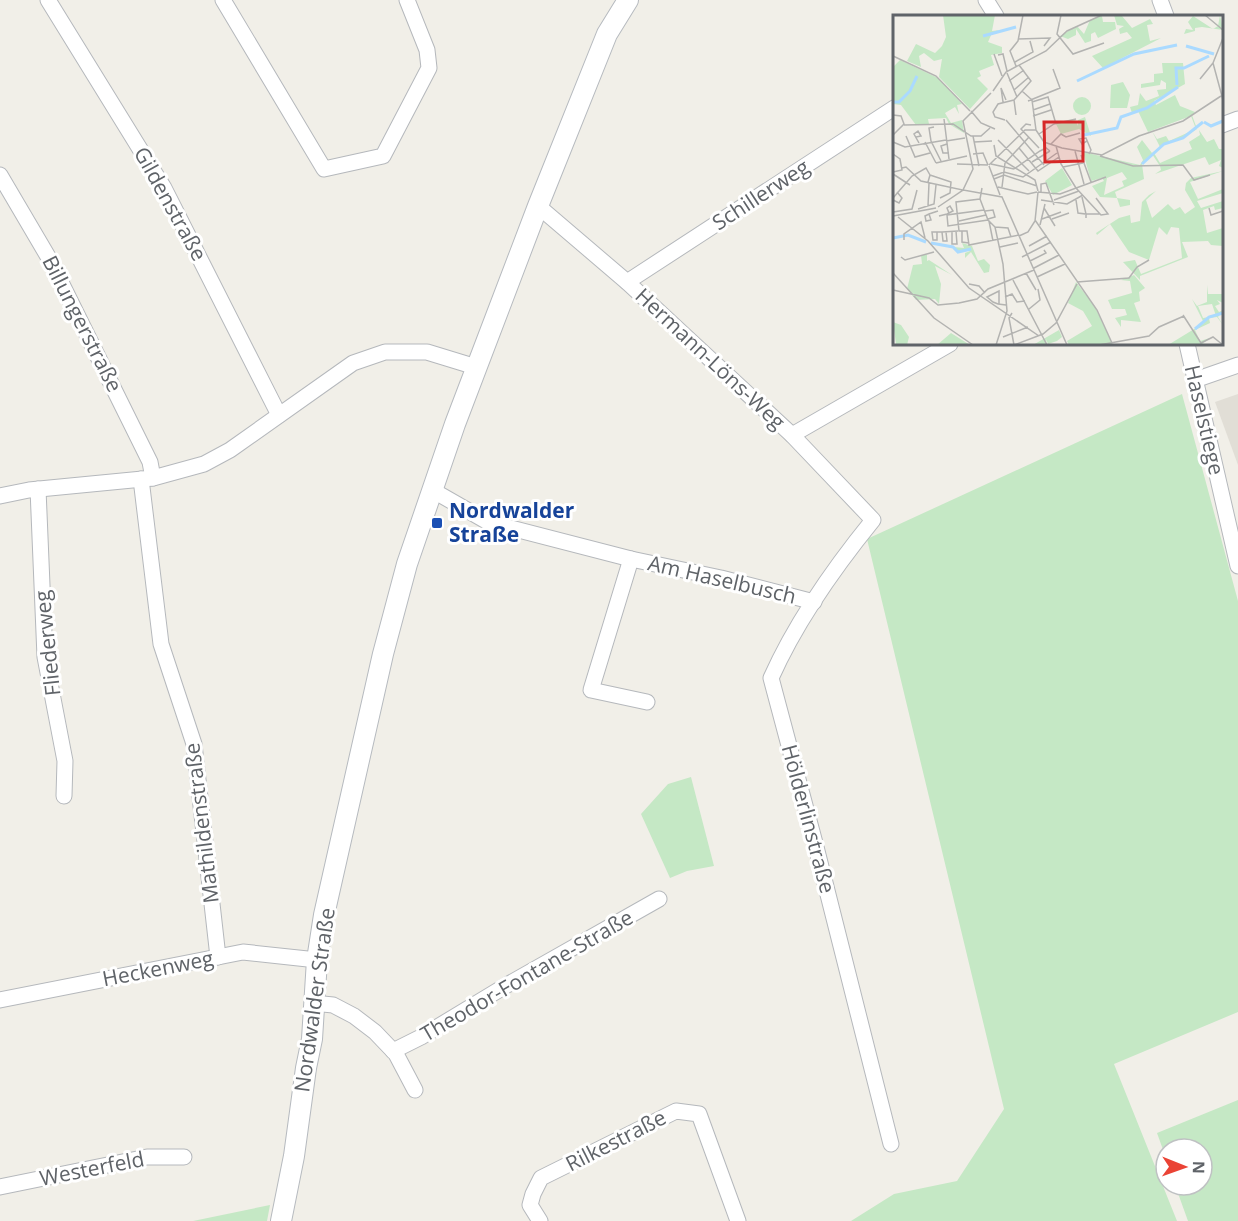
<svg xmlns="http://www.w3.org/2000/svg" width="1238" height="1221" viewBox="0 0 1238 1221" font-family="'Open Sans',sans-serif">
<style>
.education{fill:#e1ded6}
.green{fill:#c5e8c5}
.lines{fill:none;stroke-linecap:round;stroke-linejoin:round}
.street-casing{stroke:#b5b8bc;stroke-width:17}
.secondary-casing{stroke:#b6babf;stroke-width:22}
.street{stroke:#fff;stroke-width:15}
.secondary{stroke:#fff;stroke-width:20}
.transit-dot{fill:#1a4fb4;stroke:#fff;stroke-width:2}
.labels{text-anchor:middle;stroke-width:6;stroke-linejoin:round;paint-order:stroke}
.street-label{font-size:21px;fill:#5f6368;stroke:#fff}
.transit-label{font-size:21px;font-weight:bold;fill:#164399;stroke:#fff;text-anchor:start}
.inset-river{fill:none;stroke:#aadaff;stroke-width:3}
.inset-road{fill:none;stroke:#b3b3b1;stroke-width:1.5}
.view{fill:#d62828;fill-opacity:0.15;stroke:#d62828;stroke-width:3}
.inset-edge{fill:none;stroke:#5f6368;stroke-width:3}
</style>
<rect width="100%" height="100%" fill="#f1efe8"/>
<polygon class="education" points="1238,394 1238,465 1215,402"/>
<g class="green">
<polygon points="1182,394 1238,601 1238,1012 1114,1064 1177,1221 851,1221 894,1194 957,1181 1004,1109 867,539"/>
<polygon points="691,777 714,866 687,871 670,878 641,814 668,784"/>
<polygon points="1238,1100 1238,1221 1188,1221 1175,1185 1202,1185 1202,1149 1166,1149 1166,1158 1157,1133"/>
<polygon points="270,1205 267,1221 193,1221"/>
</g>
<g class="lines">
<g class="street-casing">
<g id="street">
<polyline points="48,0 164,188 279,415"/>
<polyline points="223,0 324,169 383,156 429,68 427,50 407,0"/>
<polyline points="986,0 996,16"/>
<polyline points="1160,0 1166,16"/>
<polyline points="1222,125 1238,119"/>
<polyline points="0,175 50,260 150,462 153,478"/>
<path d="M538,206L627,282L792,435L873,520C834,568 796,622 771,678L815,843L891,1144"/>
<polyline points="627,282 894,108"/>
<polyline points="1187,344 1238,566"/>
<polyline points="1195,380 1238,365"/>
<polyline points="792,435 950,344"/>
<polyline points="141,479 161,644 194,744 218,957"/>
<polyline points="38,489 45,657 65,761 64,796"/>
<polyline points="432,490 488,522 631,559 721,578 814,602"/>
<polyline points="0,496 29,490 153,478 204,464 230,450 353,363 385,352 427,352 476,367"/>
<polyline points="631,559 591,690 647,702"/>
<polyline points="0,1000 243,952 317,960"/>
<polyline points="313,1003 333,1005 354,1016 375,1032 396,1054 415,1090"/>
<polyline points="393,1051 421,1037 507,985 659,899"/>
<polyline points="0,1187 147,1157 184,1157"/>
<polyline points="540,1221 530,1205 533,1194 541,1178 676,1111 699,1114 738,1221"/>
</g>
</g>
<g class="secondary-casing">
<polyline id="secondary" points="281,1221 294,1156 306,1068 312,1039 317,960 324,915 383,654 407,564 455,424 538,206 607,34 628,0"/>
</g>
<use href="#street" class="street"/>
<use href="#secondary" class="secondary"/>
</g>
<rect class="transit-dot" x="431" y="517" width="12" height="12" rx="3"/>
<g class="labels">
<g class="street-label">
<text transform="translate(761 195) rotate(-33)" y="7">Schillerweg</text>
<text transform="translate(170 204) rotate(61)" y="7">Gildenstraße</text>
<text transform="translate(82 324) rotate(63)" y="7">Billungerstraße</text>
<text transform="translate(710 359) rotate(43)" y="7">Hermann-Löns-Weg</text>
<text transform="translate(1204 420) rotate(77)" y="7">Haselstiege</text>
<text transform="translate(722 580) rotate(13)" y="7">Am Haselbusch</text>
<text transform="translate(48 643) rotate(-96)" y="7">Fliederweg</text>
<text transform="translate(808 819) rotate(75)" y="7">Hölderlinstraße</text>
<text transform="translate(202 823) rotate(-97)" y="7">Mathildenstraße</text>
<text transform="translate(158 969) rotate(-11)" y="7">Heckenweg</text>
<text transform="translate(527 976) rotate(-30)" y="7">Theodor-Fontane-Straße</text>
<text transform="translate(315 1000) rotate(-82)" y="7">Nordwalder Straße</text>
<text transform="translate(616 1141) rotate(-27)" y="7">Rilkestraße</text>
<text transform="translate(92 1169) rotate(-11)" y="7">Westerfeld</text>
</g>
<g class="transit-label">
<text x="449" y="518">Nordwalder<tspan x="449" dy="24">Straße</tspan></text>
</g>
</g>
<g transform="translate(893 15)">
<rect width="330" height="330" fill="#f1efe8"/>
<path d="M50,0H102L99,16L107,15L99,18L95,27L109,32V38L98,40L101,50L86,56L88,61L84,63L95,74L77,94L46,62L49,44L41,46L31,38L26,41L28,52L14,46L23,29L42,38L49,31L53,22ZM221,0L229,1L239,13L257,4L260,9L254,10L257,26L268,23L210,53L199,41L239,23L234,17L227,19L226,14L231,11L224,10ZM327,0L330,15L309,12L302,13V16L291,19L293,14L300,15L295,7L300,1L320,14L325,11ZM209,1L210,7H222L223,14L205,23L202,17L198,19V26L192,28L183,14V20L175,24L167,21L184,11L191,19L197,5ZM7,45L45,63L69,89L64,90L66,99L62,92L52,98L58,108L69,105L71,118L56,109L53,103L35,104L36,109L23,110L8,90L0,89V52ZM269,48H290L292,69L261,86L263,90L282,80L287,91L302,97L299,100L304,114L286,125L272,128L261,138L267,148L299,134L296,127L307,120L306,115L314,127L321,124L326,134H330V153L326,151L328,145L316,150L312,142L262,159L268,155L267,151L259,139L249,149L251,164L222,177L224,183L237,185V190L227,192L224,183L207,182L199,171L211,166L209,163L198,166L190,137L247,150L250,145L244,132L249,125L259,138L267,132L259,116L264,124L273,121L276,126L303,114L298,101L255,117L245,96L239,98L237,92L245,90L247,78L253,86L266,81L264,75L273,74V68L268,65L267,70L248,73V69L261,67V59L270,58ZM229,157L234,164L229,166L231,171L211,180L214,163ZM230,67L237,80L234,93H217L218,70ZM180 91a9 9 0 1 1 18 0a9 9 0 1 1-18 0ZM192,102L198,121L186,114L168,119L163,109L182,104L185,111V105ZM169,153L179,170L160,180L152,166ZM330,156L297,167L305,184L330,174V178L304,186L308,193L330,186V193L322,195L321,191L310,195L314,218L330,213V231L318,230L315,226L289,227L295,242L247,261V265L230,247L242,245L248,259L289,243L286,213L278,212L274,220L266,212L256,245L236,237L217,209L204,220L203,218L226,203L237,200L238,208L247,206L249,187L256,180L263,176L253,185L259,203L275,189L281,195L287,192L292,199L302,192L292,175L293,168L298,163ZM69,228L79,231L85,246L91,244L97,250L96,257L91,258L78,237L72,243V238L77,236H64L61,232L71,233ZM28,240H34V246L36,245L59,260L42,251L48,269L46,289L42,284L23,285L14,274L20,250L29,249ZM241,260L252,273L246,277L247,286L241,288L248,307L228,305V312L222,303L234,300L232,294H219L215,285L239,278L237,266L228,265ZM183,267L202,292L220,330H176L174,326L199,311L190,296L175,288ZM314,270L315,279H330V288L324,285L327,289L322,291L326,297L330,295L325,302L330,310L324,302L316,303L317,308L302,315L307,326L317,323L308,330H275L311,308L299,284L304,291L314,287ZM319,289L323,301L310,303L305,291ZM0,307L8,310L16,322L14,330L3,329ZM166,315L169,322L164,326L155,329L153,324L154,330H140ZM58,318L77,330H44Z" fill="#c5e8c5" fill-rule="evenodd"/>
<path class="inset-river" d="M90,21L123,12M293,31L321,39M184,66L241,39L284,30M284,70L283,53H291L316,41M0,87H6L17,76L24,61M311,107L318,111L330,106M191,120L224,113L228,102L254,93L285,72M249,149L271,129L290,123L310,107M0,223L15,220L33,227M38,228L60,232L65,237L78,234M302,314L316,302L330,298"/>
<path class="inset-road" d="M168,0L164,19L180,39L211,28M312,0L330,15M330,23L320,48L330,85M125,24L157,23L151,31M101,39L109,61M105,40L110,39L114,56M0,41L43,61L77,96M122,47L140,37L137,26M123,51L117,36L125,26L130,0M114,58L124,82M307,64L320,48M116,66L131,55M121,75L136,62M100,76L113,57L153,36L174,16L209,0M129,76L139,85L143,115M98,78L70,106L80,154L70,175L109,182L174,330M135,86L167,73L160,54M110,87L108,73L113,85M139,87L155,82L163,109M140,95L157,89M78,96L88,108L102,114M0,100L8,101L11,109L0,120M123,100L121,85L138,66L126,50M140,101L158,95M51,104L56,144M112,105L102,102L100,97L105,89L121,85M113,105L151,150M11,110L60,109L78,121H88L97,113M138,110L133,109L128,114L146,133M41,112L36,113L38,126L48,146M146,119L161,109L183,104M13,121L22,142L37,138M80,121L86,151M23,122L28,121L25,116L21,119L26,128M105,125L136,156M53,126L72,123M194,126L189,129L186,124L193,123L198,135L196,139M0,127L12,132L53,125M32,127L43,148M81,127L99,126M54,129L48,131L50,138H56M158,129L168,119L173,122L187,118M101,130L103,141L142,165L145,176M163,131L168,149L183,173L208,200L215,199L203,183M126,133L145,156L166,142M182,136L191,169M0,139L7,144L9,155L0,157M80,139L90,138L95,150M188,140L198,167M207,141L240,151L290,150L301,165L317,160M139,147L157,136M43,148L74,141M64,149L95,150M98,149L121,154M96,150L132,115H143L151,127L169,133L209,140L246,121L290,106L328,81M96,151L107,180M170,152L190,148M9,153L13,152L28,166L70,175L45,192M121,154L147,136L153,133L157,136M0,159L17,170M37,160L58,167L57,178L47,183M100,161L111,157L130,162L164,138M101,164L111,160L144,171M105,172L135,179L144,177M109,172L112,148L136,122M89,173L87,184L95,205L102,212L110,249L114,296L103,330M145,177L167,179L213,162M148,177V169L153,168L161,190M0,183L19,161L33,153L37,160L35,167M87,184L63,187L66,216H74L76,230L126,220M0,185L6,188L9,183L4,177M148,185L174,189L190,180M161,185L186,176M183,185L185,198L193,199L189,182M35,191L36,168M151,193L162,211M316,193L318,200L330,196M25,194L41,189L43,170M91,195L54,200L55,211L95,205M92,196L100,195L102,202L95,204M0,197L19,194L24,175M36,199L38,205L33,206L32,201L36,199L45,196M0,201L43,193M46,201L54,199L60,196L57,191L54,193L56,198M5,202L35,226L76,273L146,321M193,203V199H207M149,204L168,197M159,204L176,198M142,205L204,295L219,328M66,206L93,200M96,206L100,226M147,210L152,189M102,212L115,213L118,222M59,216V229H64L63,216M69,216V227L76,228M44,217V225H40L39,217H49L65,216M49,217L50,226H54L53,217M126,221L135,217L142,206L145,177M11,225V219L28,207L32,223M136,231L154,221M107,232L125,228M8,242L12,245L41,237M129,242L158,227M137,246L153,238L151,235M141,253L166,240M0,258L41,303L80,330M133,258L143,275M144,262L172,249M120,265L154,330M184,267L236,263L244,252L256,245M76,269L86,271L92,278M0,275L36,283L45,290L66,288L84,284L95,274L141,255M112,282L119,279L124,287L132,286M106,289V276L94,282L100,287L105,289L113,290M136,294L147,285L145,274M119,298L116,303L121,330M290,300L308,328L320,322L330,330M110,322L135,312M121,330L150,319L163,308L184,269M206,330L256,321L266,312L291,301"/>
<path class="view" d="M151,107H190V146L152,147Z"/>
<rect width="330" height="330" class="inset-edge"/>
</g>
<g transform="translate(1184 1167) rotate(91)"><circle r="28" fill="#ffffff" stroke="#bfc1c3" stroke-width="1.5"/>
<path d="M0-4.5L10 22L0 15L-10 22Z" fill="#ea4335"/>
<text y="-9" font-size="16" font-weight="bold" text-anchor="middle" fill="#5f6368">N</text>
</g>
</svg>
